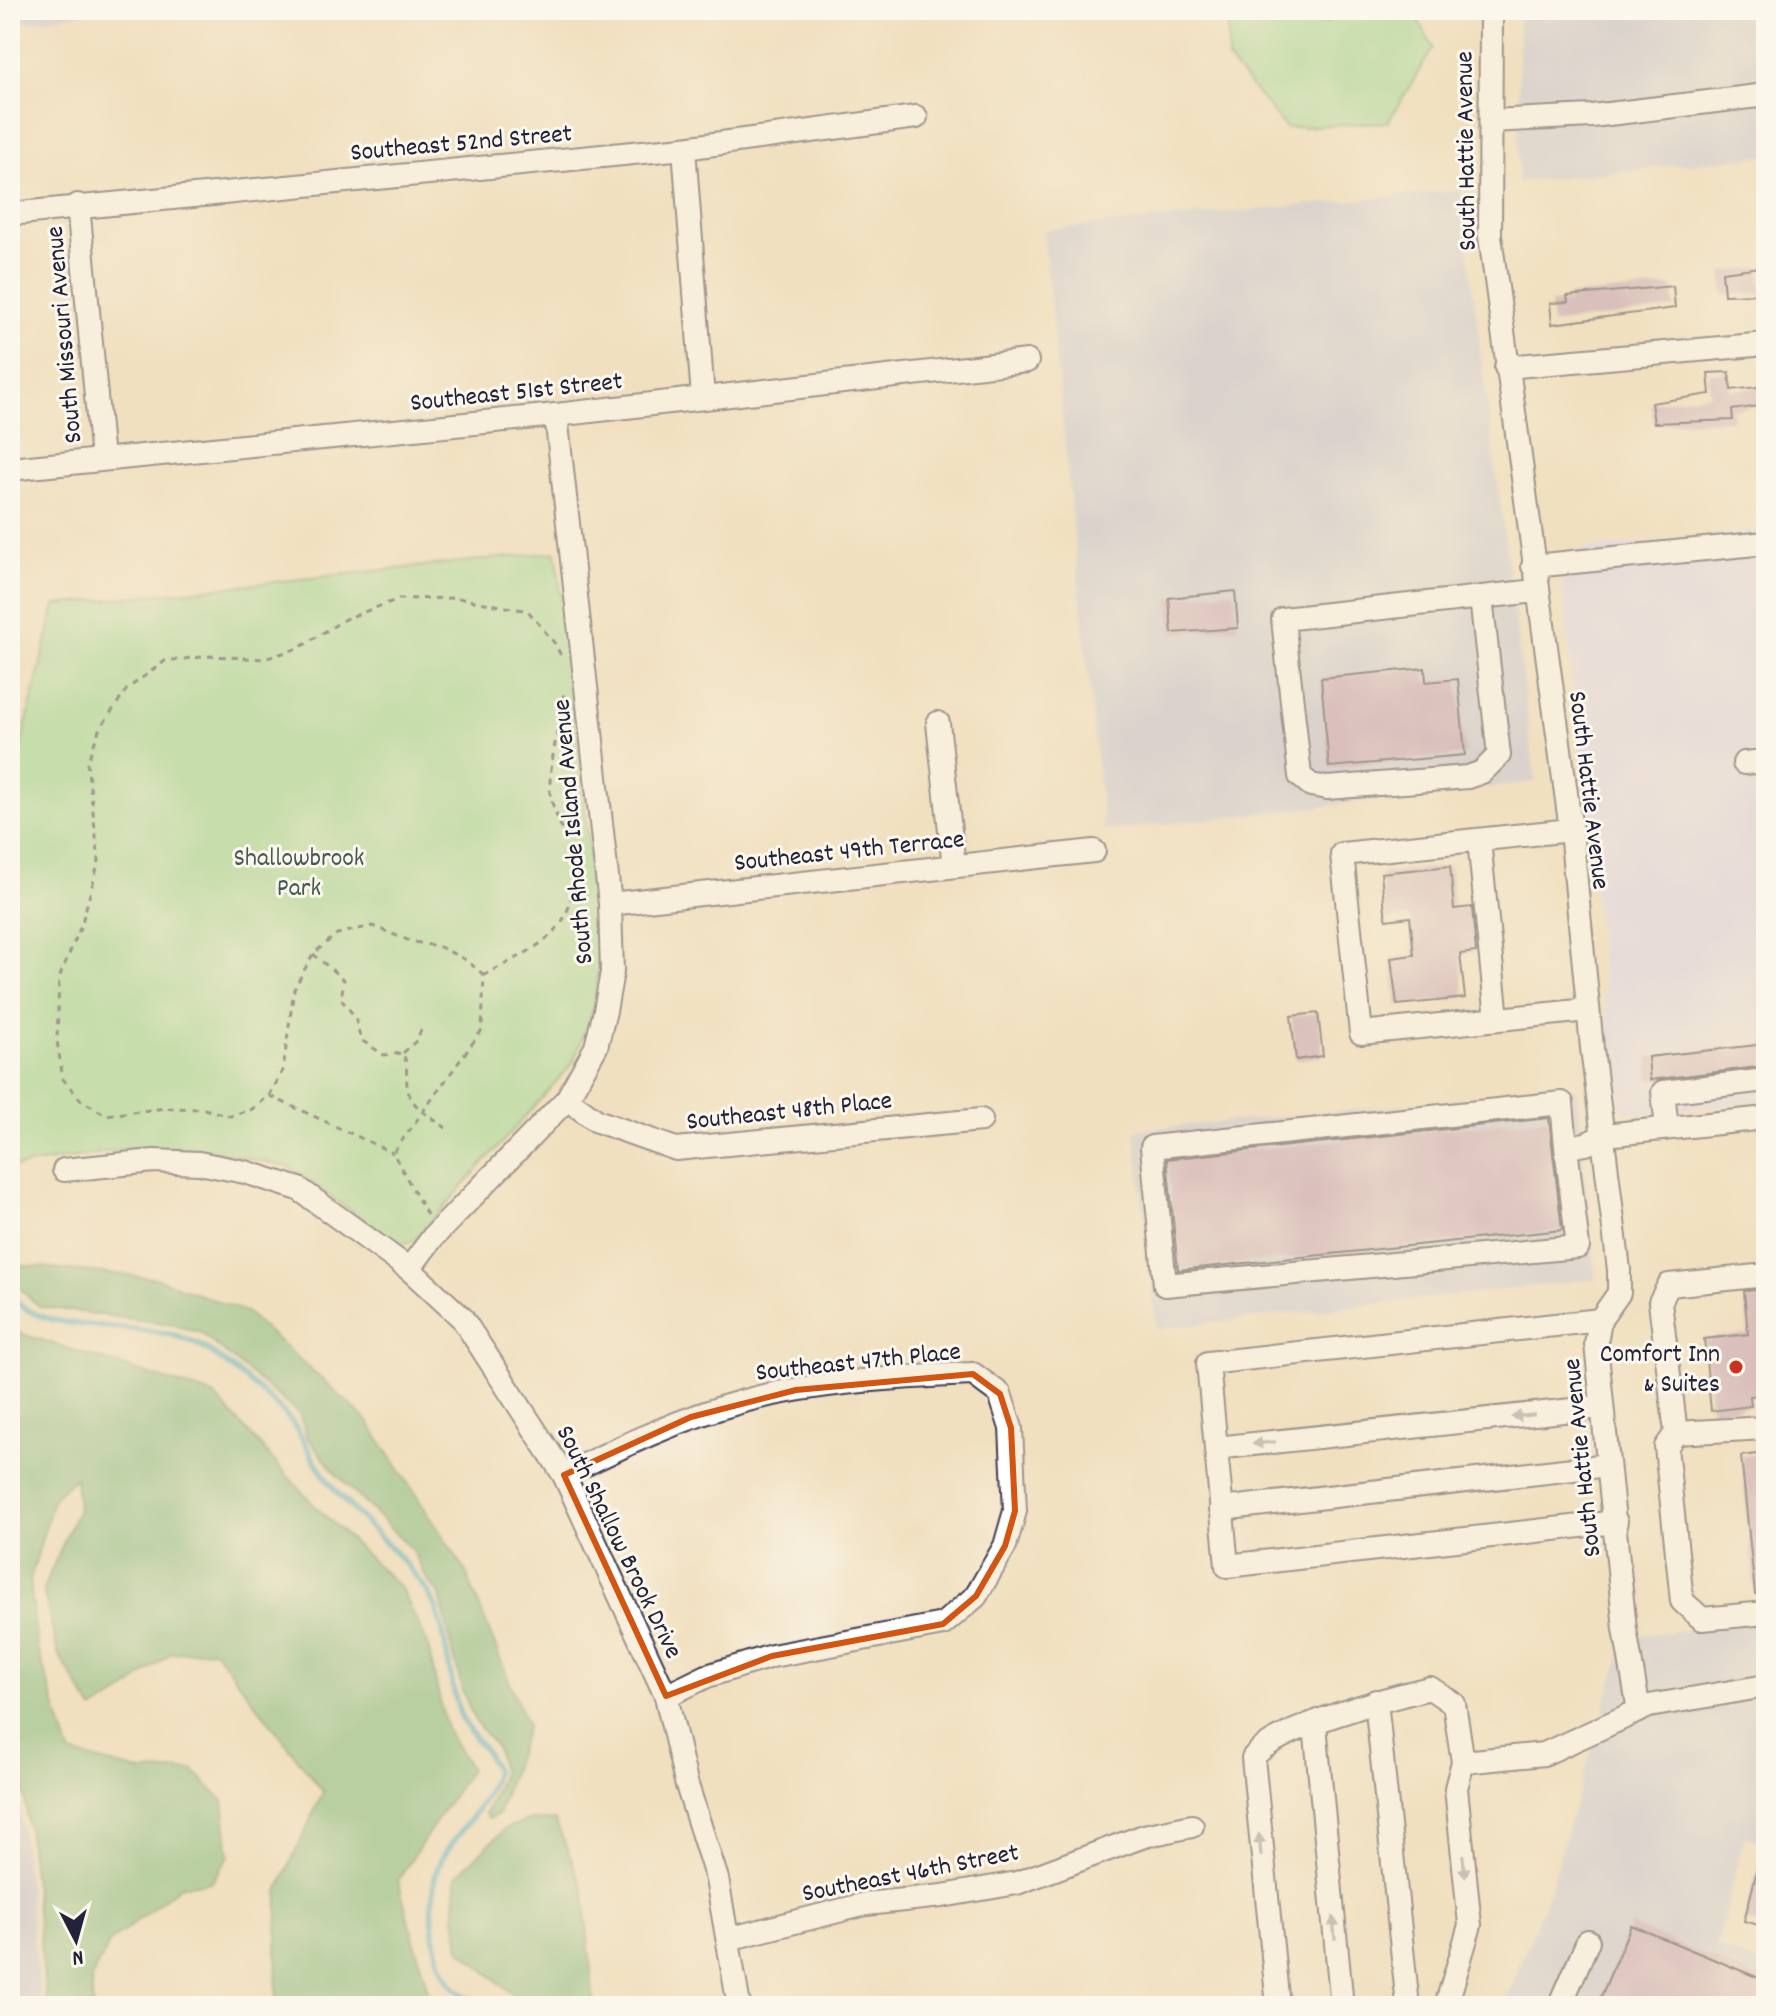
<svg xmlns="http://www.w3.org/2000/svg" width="1776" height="2016" viewBox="0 0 1776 2016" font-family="Dekko,sans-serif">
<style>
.built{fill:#dbd6f7}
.industrial{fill:#c1c2dd}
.green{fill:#94da94;stroke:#5b7e68;stroke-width:2}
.forest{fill:#77ba7e;stroke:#4c6e5c;stroke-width:2}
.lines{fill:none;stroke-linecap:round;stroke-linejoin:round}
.stream{stroke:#4aacc9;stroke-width:6}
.building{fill:#be97b7}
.minor-casing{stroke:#413e4f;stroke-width:26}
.path{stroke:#413e4f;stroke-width:3;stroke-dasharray:6 6;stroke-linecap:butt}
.minor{stroke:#fff;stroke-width:22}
.oneway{fill:#9c9ca7}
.marked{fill:none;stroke:#d45411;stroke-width:6;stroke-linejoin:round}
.poi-dot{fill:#c8321e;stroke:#fbf7ec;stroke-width:3}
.labels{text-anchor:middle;stroke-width:6;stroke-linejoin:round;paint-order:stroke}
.street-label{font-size:26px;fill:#22223b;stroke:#fbf7ec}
.park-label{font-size:26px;fill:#445956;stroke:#fbf7ec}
.poi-label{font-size:26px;fill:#22223b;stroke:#fbf7ec;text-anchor:end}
</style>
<rect width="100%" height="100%" fill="#fbf7ec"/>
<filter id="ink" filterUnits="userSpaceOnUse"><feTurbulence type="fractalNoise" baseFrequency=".0125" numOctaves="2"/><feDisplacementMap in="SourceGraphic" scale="16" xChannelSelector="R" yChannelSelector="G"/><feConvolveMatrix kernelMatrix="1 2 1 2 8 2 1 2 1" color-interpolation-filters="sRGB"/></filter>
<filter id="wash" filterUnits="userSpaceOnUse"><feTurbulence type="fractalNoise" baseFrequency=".006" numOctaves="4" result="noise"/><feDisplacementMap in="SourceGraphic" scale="32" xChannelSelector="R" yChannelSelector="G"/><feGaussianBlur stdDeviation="1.8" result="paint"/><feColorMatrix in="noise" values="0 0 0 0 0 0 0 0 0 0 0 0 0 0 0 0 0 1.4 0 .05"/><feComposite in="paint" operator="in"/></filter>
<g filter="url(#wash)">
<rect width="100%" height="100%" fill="#f1e0c0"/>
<polygon class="built" points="1766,530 1766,1101 1637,1115 1624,1112 1614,1091 1559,551"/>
<g class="industrial">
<polygon points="10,10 105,10 10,25"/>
<polygon points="1519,10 1766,10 1766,156 1518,182"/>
<polygon points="1460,190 1536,782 1104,831 1043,230"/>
<polygon points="1577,1089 1596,1279 1156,1329 1135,1130"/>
<polygon points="1766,1623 1766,1842 1745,1837 1716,1946 1766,1967 1766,2006 1503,2006 1548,1895 1626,1636"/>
<polygon points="10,1720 41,2006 10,2006"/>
</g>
<g class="green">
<polygon points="1228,10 1286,10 1288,17 1328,23 1333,10 1413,10 1433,48 1388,122 1286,128 1228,60"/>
<polygon points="556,552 600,944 595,1004 573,1063 413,1242 398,1244 289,1167 199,1148 130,1148 16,1167 10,1158 10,791 55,605"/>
</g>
<g class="forest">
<path d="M10,1227L19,1265L156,1278L246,1312L366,1419L465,1570L527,1726L498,1814L489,1819L485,1814L502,1774L497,1749L475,1721L462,1690L440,1595L428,1581L412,1550L337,1475L307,1437L299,1414L201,1333L171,1324L41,1307C7,1285 10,1264 10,1227Z"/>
<polygon points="10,1330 214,1395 315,1506 401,1588 427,1642 446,1728 470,1769 398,1880 432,2006 276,2006 278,1891 323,1792 214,1650 171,1653 122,1693 93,1710 58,1654 43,1589 78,1509 75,1478 54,1497 30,1580 37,1647 70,1753 143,1772 193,1770 223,1801 229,1856 212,1882 181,1886 109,1943 91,1979 93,2006 47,2006 10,1660"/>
<polygon points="527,1820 555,1820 584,1889 594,2006 518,2006 512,1994 460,1949 455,1917 456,1876 506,1828"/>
</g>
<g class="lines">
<path class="stream" d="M10,1293C38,1341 147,1316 197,1344C218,1355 281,1406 294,1425C309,1448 317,1469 336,1491C366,1526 403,1555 428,1593C449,1624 446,1679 461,1716C470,1737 488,1748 495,1771C487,1807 458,1830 441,1860C426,1887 431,1961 452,1985C459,1994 473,1999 482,2006"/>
</g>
<g id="blocks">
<g class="building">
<polygon points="1760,267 1763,294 1724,295 1722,272"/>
<polygon points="1673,286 1675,308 1552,324 1550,303 1568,302 1567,296"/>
<polygon points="1729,372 1731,390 1766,386 1766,405 1732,410 1733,420 1654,423 1651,403 1710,394 1708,373"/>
<polygon points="1235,591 1238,628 1172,633 1169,598"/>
<polygon points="1425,668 1426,682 1458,679 1465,755 1329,767 1321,678"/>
<polygon points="1450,866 1454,909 1472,907 1476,952 1460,954 1465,998 1397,1005 1391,958 1414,955 1410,917 1386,920 1381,873"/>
<polygon points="1318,1013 1323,1056 1296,1060 1291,1016"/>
<polygon points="1766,1044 1766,1066 1650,1080 1648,1057"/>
<polygon points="1549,1118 1562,1230 1178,1270 1167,1159"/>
<polygon points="1766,1289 1766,1394 1750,1396 1751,1406 1711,1411 1704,1339 1748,1334 1744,1291"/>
<polygon points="1766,1453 1766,1593 1755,1594 1741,1456"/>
<polygon points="1761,1855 1766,1856 1766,1927 1744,1921"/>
<polygon points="1631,1925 1766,1981 1766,2006 1597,2006"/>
</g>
</g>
</g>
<g filter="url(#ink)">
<use href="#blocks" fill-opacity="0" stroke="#413e4f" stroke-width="2"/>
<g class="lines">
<g class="minor-casing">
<g id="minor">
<polyline points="1491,10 1490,236 1571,830 1592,1048 1619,1270 1619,1293 1600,1320 1596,1344 1625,1629 1639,1711"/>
<polyline points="1491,121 1592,116 1766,95"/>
<polyline points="684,148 703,398"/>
<polyline points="78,205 102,459"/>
<polyline points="10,214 684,148 916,117"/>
<polyline points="1506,367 1766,344"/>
<polyline points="10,469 556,415 1027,361"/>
<polyline points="1533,566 1766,543"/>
<polyline points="1481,598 1499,755 1482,772 1468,777 1327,788 1311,785 1300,776 1283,619 1536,591"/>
<polyline points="938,723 954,866"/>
<polyline points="1744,763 1766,761"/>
<polyline points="1571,830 1342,854 1361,1033 1588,1010"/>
<polyline points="1479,840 1497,1019"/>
<polyline points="610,904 1094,851"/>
<polyline points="567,1099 597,1121 676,1149 981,1120"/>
<polyline points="1667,1128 1663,1092 1766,1080"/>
<polyline points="1566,1147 1578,1247 1165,1285 1152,1147 1562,1103 1566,1147 1586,1144 1605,1135 1766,1118"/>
<polyline points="64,1170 154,1161 199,1163 245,1172 299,1189 409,1269 462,1318 564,1475 666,1696 686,1782 717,1879 739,2006"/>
<polyline points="409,1269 433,1237 567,1099 596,1047 605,1011 612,972 610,904 556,415"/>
<polyline points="1766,1275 1669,1285 1660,1302 1676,1433 1766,1428"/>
<polyline points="1600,1320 1208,1363 1227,1566 1616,1522"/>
<polyline points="1676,1433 1666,1447 1682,1601 1702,1619 1766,1613"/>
<polyline points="1216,1448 1600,1407"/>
<path d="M564,1475C622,1446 681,1418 744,1401C814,1382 900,1377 973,1374L1000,1394L1011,1428L1015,1511L1005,1546L976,1596L943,1624L772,1656L707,1676L666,1696"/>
<polyline points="1221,1509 1608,1465"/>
<polyline points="1376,1701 1408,2006"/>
<polyline points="1315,1725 1342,2006"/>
<polyline points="1463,1762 1544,1754 1649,1706 1766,1686"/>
<polyline points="728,1939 866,1904 942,1896 1017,1883 1144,1836 1192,1826"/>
<path d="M1278,2006L1253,1758C1274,1728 1392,1697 1430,1688L1454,1704L1463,1762L1456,1788L1470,1925L1446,2006"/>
<polyline points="1560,2006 1588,1941"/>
</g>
</g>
<g class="path">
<polyline points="571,894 587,893"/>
<path d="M313,954L344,980L341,999L355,1017L361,1040L384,1055L403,1053C408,1065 406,1073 407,1085C409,1107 430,1116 446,1128"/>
<polyline points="484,975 466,960 440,947 410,941 372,926 337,934 313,954 294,989 283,1070 269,1096 252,1109 230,1116 204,1109 167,1108 106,1115 81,1100 63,1079 57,1041 59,978 81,926 99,861 87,763 99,730 127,689 165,661 211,656 264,659 299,648 345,619 399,599 458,598 528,611 556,645 561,656"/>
<polyline points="403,1053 417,1040 423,1025"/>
<polyline points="270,1096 393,1153"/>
<path d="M427,1215L393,1153L482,1030L484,975C553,940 589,924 564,836C560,821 550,804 550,789C549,764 561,718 564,690"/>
</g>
<use href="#minor" class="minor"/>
</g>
<defs><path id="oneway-solid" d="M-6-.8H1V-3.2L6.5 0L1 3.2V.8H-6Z" transform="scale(2)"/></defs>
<g class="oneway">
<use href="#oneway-solid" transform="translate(1523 1416) rotate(174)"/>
<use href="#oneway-solid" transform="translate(1264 1443) rotate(174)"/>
<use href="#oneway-solid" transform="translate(1260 1845) rotate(-96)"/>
<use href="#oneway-solid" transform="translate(1464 1866) rotate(84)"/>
<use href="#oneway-solid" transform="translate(1334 1928) rotate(-95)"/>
</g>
</g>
<path d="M0 0H1776V2016H0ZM973,1374L1000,1394L1011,1428L1015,1511L1005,1546L976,1596L943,1624L772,1656L666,1696L564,1475L691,1417L796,1390Z" fill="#f1e0c0" fill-opacity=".55" fill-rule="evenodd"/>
<path class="marked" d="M973,1374L1000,1394L1011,1428L1015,1511L1005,1546L976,1596L943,1624L772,1656L666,1696L564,1475L691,1417L796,1390Z"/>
<circle class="poi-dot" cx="1736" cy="1367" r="8"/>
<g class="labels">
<g class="street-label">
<text transform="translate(461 141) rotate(-5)" y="9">Southeast 52nd Street</text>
<text transform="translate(1464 151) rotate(-91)" y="9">South Hattie Avenue</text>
<text transform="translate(62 335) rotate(-95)" y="9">South Missouri Avenue</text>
<text transform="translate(516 390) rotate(-6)" y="9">Southeast 51st Street</text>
<text transform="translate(1591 790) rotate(83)" y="9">South Hattie Avenue</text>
<text transform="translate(571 832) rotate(-95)" y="9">South Rhode Island Avenue</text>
<text transform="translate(849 849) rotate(-6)" y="9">Southeast 49th Terrace</text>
<text transform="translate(789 1109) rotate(-6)" y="9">Southeast 48th Place</text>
<text transform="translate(858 1360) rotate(-6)" y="9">Southeast 47th Place</text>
<text transform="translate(1580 1458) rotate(-96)" y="9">South Hattie Avenue</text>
<text transform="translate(621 1541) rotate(64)" y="9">South Shallow Brook Drive</text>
<text transform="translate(910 1871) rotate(-11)" y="9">Southeast 46th Street</text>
</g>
<g class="park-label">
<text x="299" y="865">Shallowbrook<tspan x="299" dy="30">Park</tspan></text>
</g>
<g class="poi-label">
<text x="1720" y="1361">Comfort Inn<tspan x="1720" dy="30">&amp; Suites</tspan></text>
</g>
</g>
<rect width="1776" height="2016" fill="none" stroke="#fbf7ec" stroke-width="40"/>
<g transform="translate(76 1940) rotate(174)" stroke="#fbf7ec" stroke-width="6" paint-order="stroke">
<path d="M0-6L14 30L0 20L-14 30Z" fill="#22223b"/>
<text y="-12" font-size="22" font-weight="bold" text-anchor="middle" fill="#22223b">N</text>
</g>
</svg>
